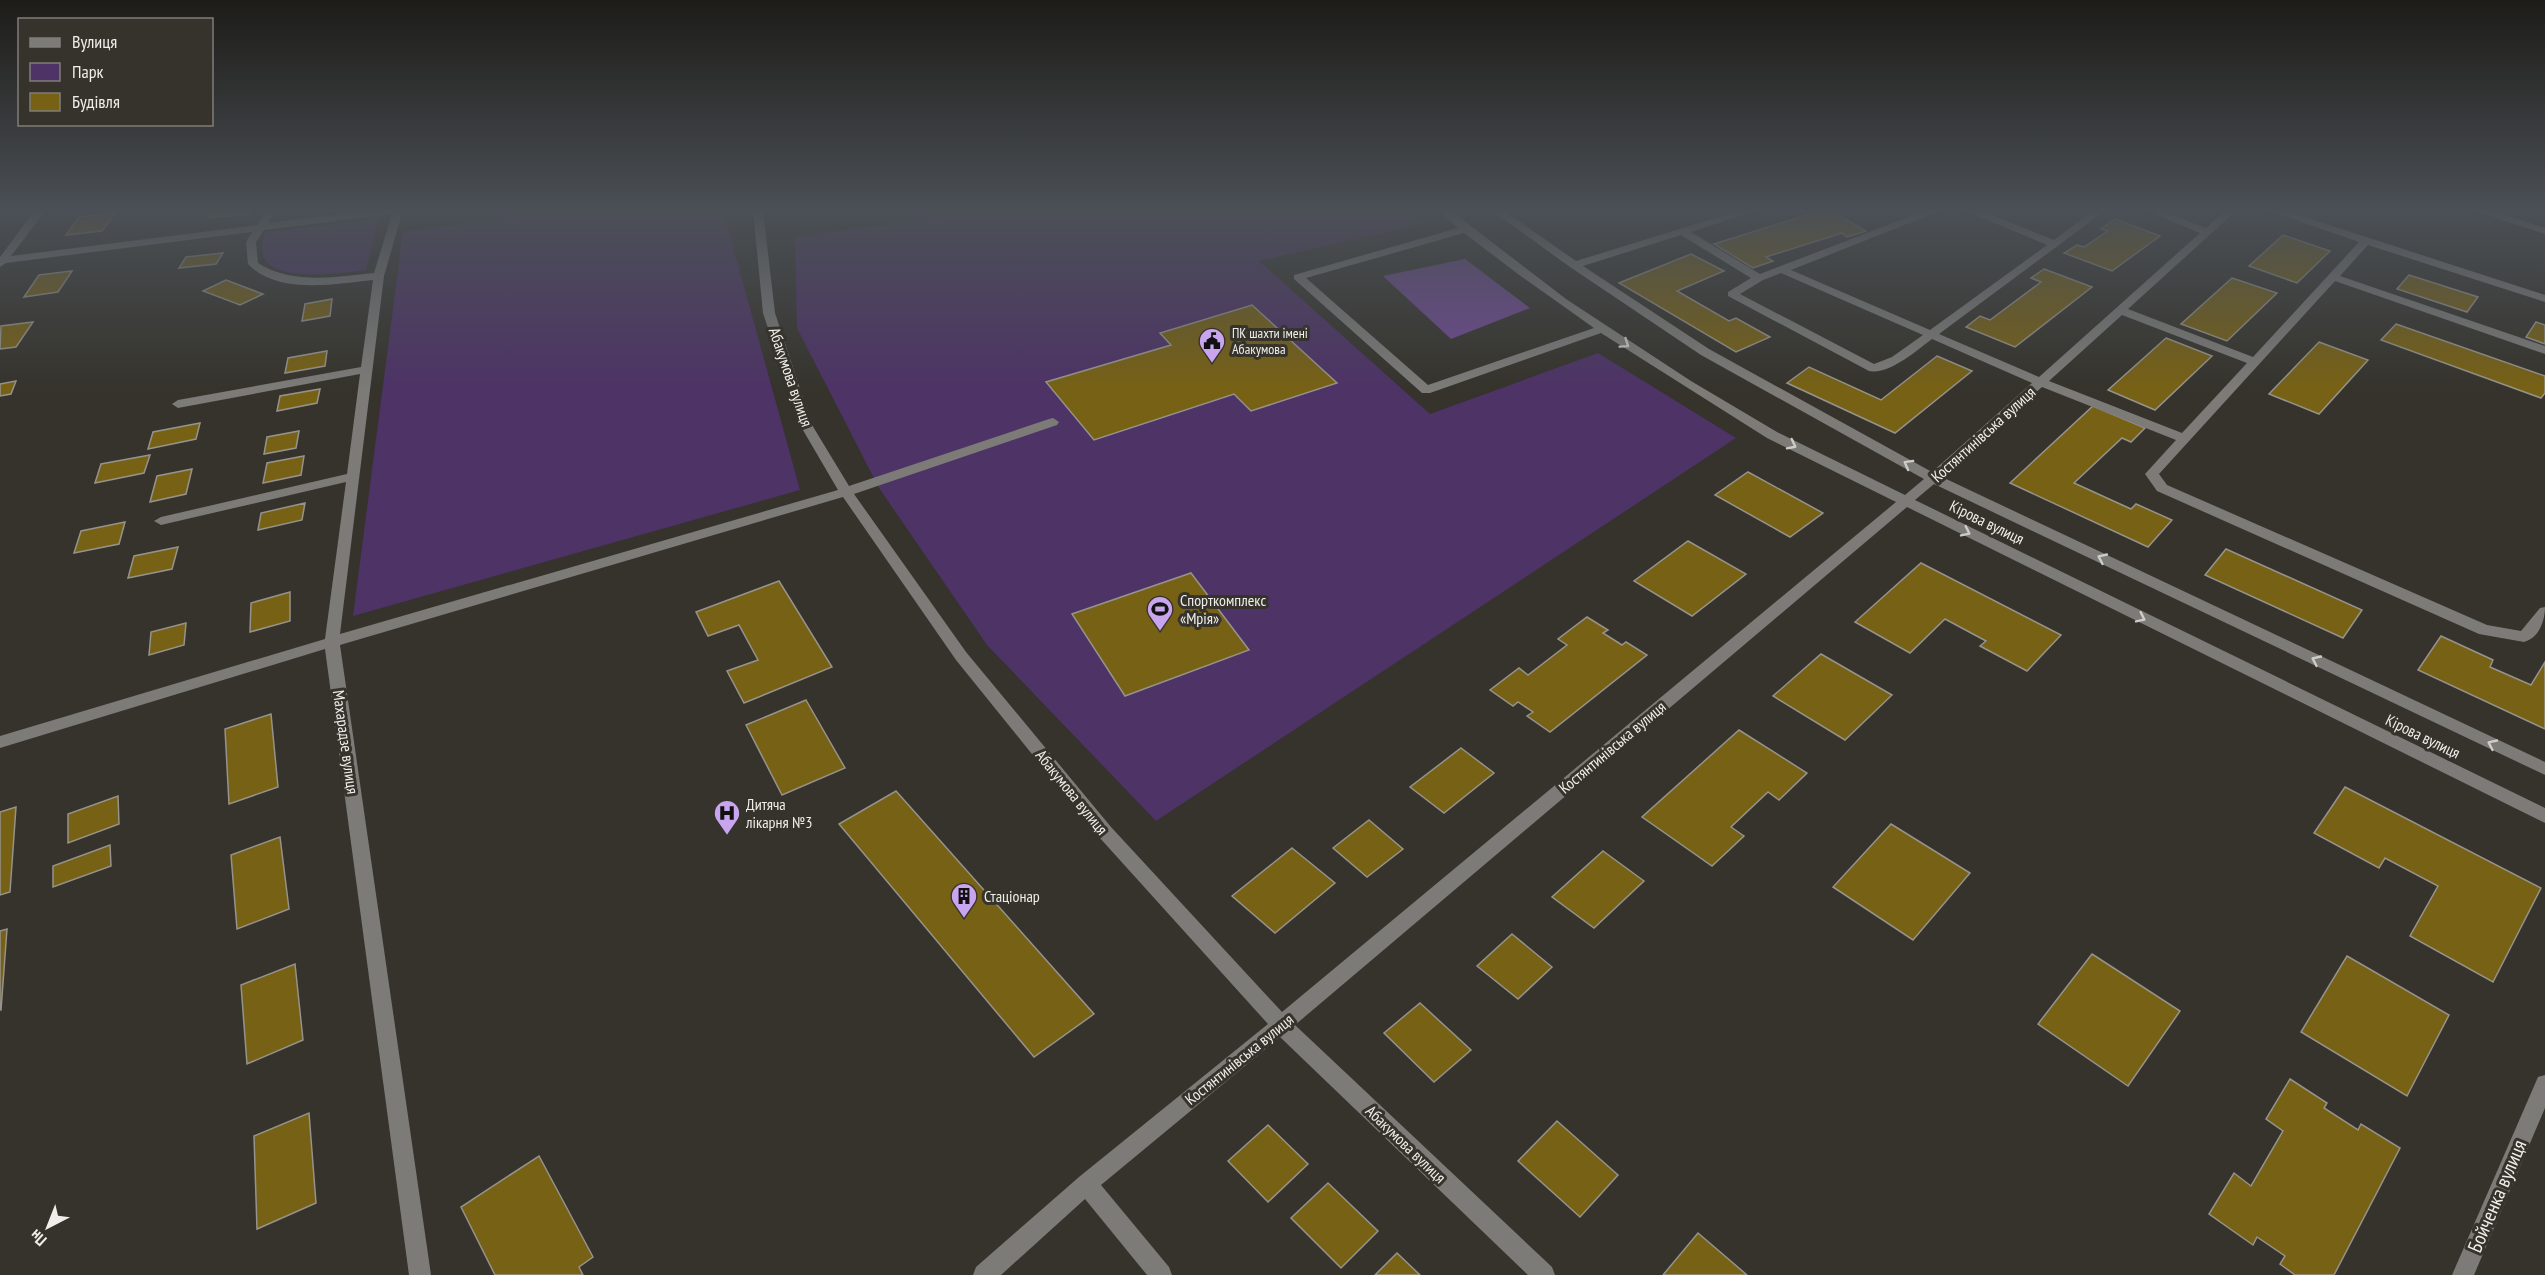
<svg xmlns="http://www.w3.org/2000/svg" width="2545" height="1275" viewBox="0 0 2545 1275" font-family="'PT Sans Narrow',sans-serif">
<style>
.green{fill:#4d3366}
.forest{fill:#6f4a93}
.building{fill:#776115;stroke:#96938c;stroke-width:1.5}
.lines{fill:none;stroke-linecap:round;stroke-linejoin:round}
.minor{fill:#7c7b78;fill-rule:evenodd}
.oneway{stroke:#cdccc8}
.labels{text-anchor:middle;stroke-width:6;stroke-linejoin:round;paint-order:stroke}
.far-poi-label{font-size:14px;fill:#f0eeea;stroke:#35332c;text-anchor:start}
.street-label{font-size:16px;fill:#f0eeea;stroke:#35332c}
.poi-label{font-size:16px;fill:#f0eeea;stroke:#35332c;text-anchor:start}
.near-street-label{font-size:20px;fill:#f0eeea;stroke:#35332c}
</style>
<rect width="100%" height="100%" fill="#35332c"/>
<g class="green">
<polygon points="562,210 723,210 800,490 353,616 403,232"/>
<polygon points="989,210 1408,210 1421,224 1259,261 1430,414 1598,353 1736,438 1156,821 987,645 879,488 797,328 795,237"/>
<path d="M379,218L366,270C338,274 241,288 266,232Z"/>
</g>
<polygon class="forest" points="1465,259 1530,308 1451,339 1383,276"/>
<g class="building">
<polygon points="212,210 252,210 251,214 208,218"/>
<polygon points="1822,210 1830,210 1866,231 1847,237 1842,233 1766,257 1773,261 1753,268 1714,244"/>
<polygon points="115,213 102,231 66,235 79,217"/>
<polygon points="2115,219 2160,236 2112,271 2064,253 2077,245 2084,247 2108,231 2101,229"/>
<polygon points="2283,235 2330,251 2297,283 2249,266"/>
<polygon points="223,253 216,264 179,268 186,257"/>
<polygon points="1691,254 1724,271 1677,291 1729,321 1736,318 1770,337 1736,352 1619,283"/>
<polygon points="2044,269 2092,287 2015,347 1966,327 1980,316 1990,320 2041,282 2031,278"/>
<polygon points="72,271 58,292 24,297 39,275"/>
<polygon points="2409,275 2478,297 2467,312 2397,289"/>
<polygon points="2232,278 2277,293 2227,341 2181,324"/>
<polygon points="226,280 263,294 240,305 203,291"/>
<polygon points="332,299 330,316 302,321 305,304"/>
<polygon points="1252,305 1337,383 1251,411 1234,394 1094,440 1046,382 1171,345 1160,333"/>
<polygon points="33,322 16,347 0,349 1,326"/>
<polygon points="2536,322 2545,325 2545,344 2526,337"/>
<polygon points="2396,324 2545,376 2545,393 2541,398 2381,340"/>
<polygon points="2166,338 2212,356 2155,410 2108,390"/>
<polygon points="2319,342 2368,360 2319,414 2269,394"/>
<polygon points="327,351 325,366 285,373 288,358"/>
<polygon points="1937,356 1972,371 1895,433 1787,383 1809,367 1881,400"/>
<polygon points="16,381 11,394 0,396 0,384"/>
<polygon points="320,389 317,403 277,411 280,396"/>
<polygon points="2093,406 2145,428 2131,442 2122,438 2074,483 2131,509 2136,504 2172,520 2148,547 2010,483"/>
<polygon points="200,423 196,439 148,449 153,432"/>
<polygon points="299,431 296,448 264,454 267,437"/>
<polygon points="150,455 144,473 95,483 101,464"/>
<polygon points="304,456 301,475 263,483 267,463"/>
<polygon points="192,469 186,494 150,502 157,476"/>
<polygon points="1748,472 1823,513 1790,537 1715,495"/>
<polygon points="305,503 302,520 258,530 261,513"/>
<polygon points="125,522 119,544 74,553 81,531"/>
<polygon points="1688,541 1746,574 1692,616 1634,581"/>
<polygon points="178,547 172,569 128,578 134,556"/>
<polygon points="2226,549 2362,610 2343,638 2205,575"/>
<polygon points="1921,563 2061,635 2027,671 1980,646 1986,641 1945,619 1910,653 1855,622"/>
<polygon points="1191,573 1249,650 1125,696 1072,614"/>
<polygon points="779,581 832,667 744,703 727,671 758,660 739,625 708,636 696,612"/>
<polygon points="290,592 290,621 250,632 251,603"/>
<polygon points="1587,617 1608,630 1603,633 1622,645 1626,642 1647,655 1550,732 1527,716 1533,712 1518,702 1513,706 1490,690 1519,668 1528,675 1567,645 1558,639"/>
<polygon points="186,623 184,645 149,655 151,632"/>
<polygon points="2441,636 2493,660 2490,667 2531,685 2545,662 2545,729 2418,670"/>
<polygon points="1821,654 1892,695 1845,740 1773,696"/>
<polygon points="806,700 845,768 782,795 746,725"/>
<polygon points="271,714 278,787 229,804 225,729"/>
<polygon points="1739,730 1807,773 1779,800 1768,792 1731,827 1744,836 1712,866 1642,817"/>
<polygon points="1461,748 1494,773 1444,813 1410,787"/>
<polygon points="2345,787 2541,888 2493,982 2410,936 2438,886 2385,858 2379,868 2314,833"/>
<polygon points="896,791 1094,1014 1034,1057 839,824"/>
<polygon points="118,796 119,824 68,843 68,814"/>
<polygon points="16,807 10,892 0,895 0,812"/>
<polygon points="1369,820 1403,849 1367,877 1333,848"/>
<polygon points="1891,824 1970,873 1913,940 1833,887"/>
<polygon points="280,837 289,909 237,929 231,855"/>
<polygon points="110,845 111,866 53,887 53,866"/>
<polygon points="1292,848 1335,883 1275,933 1232,896"/>
<polygon points="1603,851 1644,881 1594,928 1552,897"/>
<polygon points="7,929 1,1010 0,1010 0,931"/>
<polygon points="1512,934 1552,967 1518,999 1477,966"/>
<polygon points="2092,954 2180,1011 2128,1086 2038,1024"/>
<polygon points="2347,956 2449,1015 2407,1096 2301,1032"/>
<polygon points="295,964 303,1040 247,1064 241,985"/>
<polygon points="1420,1003 1471,1050 1434,1082 1384,1033"/>
<polygon points="2290,1079 2327,1103 2324,1108 2358,1130 2361,1124 2400,1148 2334,1275 2295,1275 2280,1264 2285,1256 2257,1237 2253,1245 2209,1214 2234,1173 2251,1186 2283,1131 2266,1119"/>
<polygon points="309,1113 316,1203 257,1229 254,1136"/>
<polygon points="1557,1121 1618,1175 1580,1217 1518,1161"/>
<polygon points="1268,1125 1308,1164 1268,1202 1228,1161"/>
<polygon points="539,1156 593,1257 579,1267 583,1275 495,1275 461,1207"/>
<polygon points="1328,1183 1378,1231 1341,1268 1291,1218"/>
<polygon points="1698,1233 1747,1275 1663,1275"/>
<polygon points="1397,1253 1420,1275 1375,1275"/>
</g>
<g class="lines">
<g class="minor">
<path d="M35,210H46L11,256L257,225L267,210H277L268,223L371,210H403L384,276L340,634L838,490L800,425L763,313L753,210H763L775,313L812,425L849,486L1049,419L1053,418L1059,422L1057,425L854,494L966,652L1111,827L1282,1012L1896,502L1767,438L1601,333L1430,393H1422L1294,279V275L1458,228L1438,210H1450L1566,299L1691,381L1777,432L1905,495L1924,479L1701,355L1570,267L1491,210H1503L1576,261L1741,210H1758L1691,232L1760,274L1927,210H1942L1791,270L1930,330L2047,245L1964,210H1979L2054,240L2094,210H2106L1939,334L2039,377L2200,233L2145,210H2160L2206,228L2226,210H2237L2128,309L2253,357L2359,242L2267,210H2283L2545,295V302L2368,245L2340,276L2545,346V354L2335,281L2159,474L2167,485L2487,625L2521,631L2540,608L2545,607C2545,621 2539,638 2524,642L2479,634L2157,491L2145,474L2176,440L2042,387L1942,477L2545,762V775L1934,484L1915,500L2545,808V823L1907,507L1295,1025L1552,1267L1555,1275H1528L1280,1037L1101,1185L1169,1267L1172,1275H1147L1085,1199L1001,1275H973L976,1267L1079,1177L1268,1024L1099,837L956,660L843,497L340,645L431,1275H409L325,649L0,748V736L325,639L346,482L161,525L154,521L161,517L347,474L360,374L178,408L172,404L178,400L361,367L373,280C335,284 277,295 248,264L246,242L252,232L6,263L0,267V257ZM392,214L374,273C335,277 293,285 258,263L256,242L264,230ZM1464,233L1518,274L1594,328L1428,385L1306,278ZM1681,235L1751,278L1728,292V296L1869,371C1889,375 1916,351 1932,339L2032,383L1932,472L1709,349L1583,266ZM1781,273L1923,335L1892,357L1874,364L1740,294L1763,280ZM2122,315L2247,363L2182,433L2049,381Z"/>
<polygon points="2472,210 2489,210 2545,228 2545,234"/>
<polygon points="2545,1075 2545,1108 2474,1275 2452,1275 2538,1077"/>
</g>
</g>
<defs><path id="oneway-chevron" d="M-2-3.5L2.5 0L-2 3.5" fill="none" stroke-width="1.6" stroke-linecap="round" stroke-linejoin="round" transform="scale(1.5)"/></defs>
<g class="oneway">
<use href="#oneway-chevron" transform="translate(1625 344) rotate(34)"/>
<use href="#oneway-chevron" transform="translate(1792 445) rotate(27)"/>
<use href="#oneway-chevron" transform="translate(1908 464) rotate(-151)"/>
<use href="#oneway-chevron" transform="translate(1966 532) rotate(26)"/>
<use href="#oneway-chevron" transform="translate(2102 558) rotate(-155)"/>
<use href="#oneway-chevron" transform="translate(2141 618) rotate(26)"/>
<use href="#oneway-chevron" transform="translate(2316 660) rotate(-155)"/>
<use href="#oneway-chevron" transform="translate(2492 744) rotate(-155)"/>
</g>
<linearGradient id="sky" x2="0" y2="1"><stop stop-color="#1d1c18"/><stop offset="0.54" stop-color="#4b5056"/><stop offset="1" stop-color="#4b5056" stop-opacity="0"/></linearGradient>
<rect width="2545" height="389" fill="url(#sky)"/>
<defs>
<g id="civic-pin" transform="scale(1.35)"><path d="M0 17L-7.5 6A9.5 9.5 0 1 1 7.5 6Z" fill="#c8a5ee" stroke="#35332c"/><path d="M-.6-6.5H3V-4.5H.6V-3L4-1V1h2V6H-6V1h2V-1L-.6-3ZM-1.2 2.5V6h2.4V2.5Z" fill="#111"/></g>
<g id="stadium-pin" transform="scale(1.35)"><path d="M0 17L-7.5 6A9.5 9.5 0 1 1 7.5 6Z" fill="#c8a5ee" stroke="#35332c"/><path d="M0-5a6.5 5 0 1 0 0 10a6.5 5 0 1 0 0-10ZM-3.5-1.8h7v3.6h-7Z" fill="#111"/></g>
<g id="hospital-pin" transform="scale(1.35)"><path d="M0 17L-7.5 6A9.5 9.5 0 1 1 7.5 6Z" fill="#c8a5ee" stroke="#35332c"/><path d="M-5-5h3v3.5h4V-5h3V5h-3V1.5h-4V5h-3Z" fill="#111"/></g>
<g id="building-pin" transform="scale(1.35)"><path d="M0 17L-7.5 6A9.5 9.5 0 1 1 7.5 6Z" fill="#c8a5ee" stroke="#35332c"/><path d="M-4-6H4V6H1V3H-1V6H-4ZM-2.5-4.3h1.7v1.8h-1.7ZM.8-4.3h1.7v1.8H.8ZM-2.5-1h1.7V.8h-1.7ZM.8-1h1.7V.8H.8Z" fill="#111"/></g>
</defs>
<g fill-rule="evenodd">
<use href="#civic-pin" x="1212" y="341"/>
<use href="#stadium-pin" x="1160" y="609"/>
<use href="#hospital-pin" x="727" y="813"/>
<use href="#building-pin" x="964" y="896"/>
</g>
<g class="labels">
<g class="far-poi-label">
<text x="1232" y="338">ПК шахти імені<tspan x="1232" dy="16">Абакумова</tspan></text>
</g>
<g class="street-label">
<text transform="translate(791 377) rotate(71)" y="6">Абакумова вулиця</text>
<text transform="translate(1983 434) rotate(-42)" y="6">Костянтинівська вулиця</text>
<text transform="translate(1987 522) rotate(26)" y="6">Кірова вулиця</text>
<text transform="translate(2423 736) rotate(26)" y="6">Кірова вулиця</text>
<text transform="translate(346 742) rotate(82)" y="6">Махарадзе вулиця</text>
<text transform="translate(1612 747) rotate(-40)" y="6">Костянтинівська вулиця</text>
<text transform="translate(1072 792) rotate(51)" y="6">Абакумова вулиця</text>
<text transform="translate(1239 1059) rotate(-39)" y="6">Костянтинівська вулиця</text>
<text transform="translate(1406 1144) rotate(44)" y="6">Абакумова вулиця</text>
</g>
<g class="poi-label">
<text x="1180" y="606">Спорткомплекс<tspan x="1180" dy="18">«Мрія»</tspan></text>
<text x="746" y="810">Дитяча<tspan x="746" dy="18">лікарня №3</tspan></text>
<text x="984" y="902">Стаціонар</text>
</g>
<g class="near-street-label">
<text transform="translate(2497 1196) rotate(-67)" y="7">Бойченка вулиця</text>
</g>
</g>
<rect x="18" y="18" width="195" height="108" fill="#35332c" stroke="#807e78" stroke-width="1.5"/>
<rect x="30" y="38" width="30" height="9" fill="#7c7b78" stroke="#807e78" stroke-width="1.5"/>
<text x="72" y="48" font-size="18" fill="#f0eeea">Вулиця</text>
<rect x="30" y="63" width="30" height="18" fill="#4d3366" stroke="#807e78" stroke-width="1.5"/>
<text x="72" y="78" font-size="18" fill="#f0eeea">Парк</text>
<rect x="30" y="93" width="30" height="18" fill="#776115" stroke="#807e78" stroke-width="1.5"/>
<text x="72" y="108" font-size="18" fill="#f0eeea">Будівля</text>
<g transform="translate(48 1227) rotate(222)" stroke="#35332c" stroke-width="4.5" paint-order="stroke">
<path d="M0-4.5L10 22L0 15L-10 22Z" fill="#f0eeea"/>
<text y="-9" font-size="16" font-weight="bold" text-anchor="middle" fill="#f0eeea">Пн</text>
</g>
</svg>
